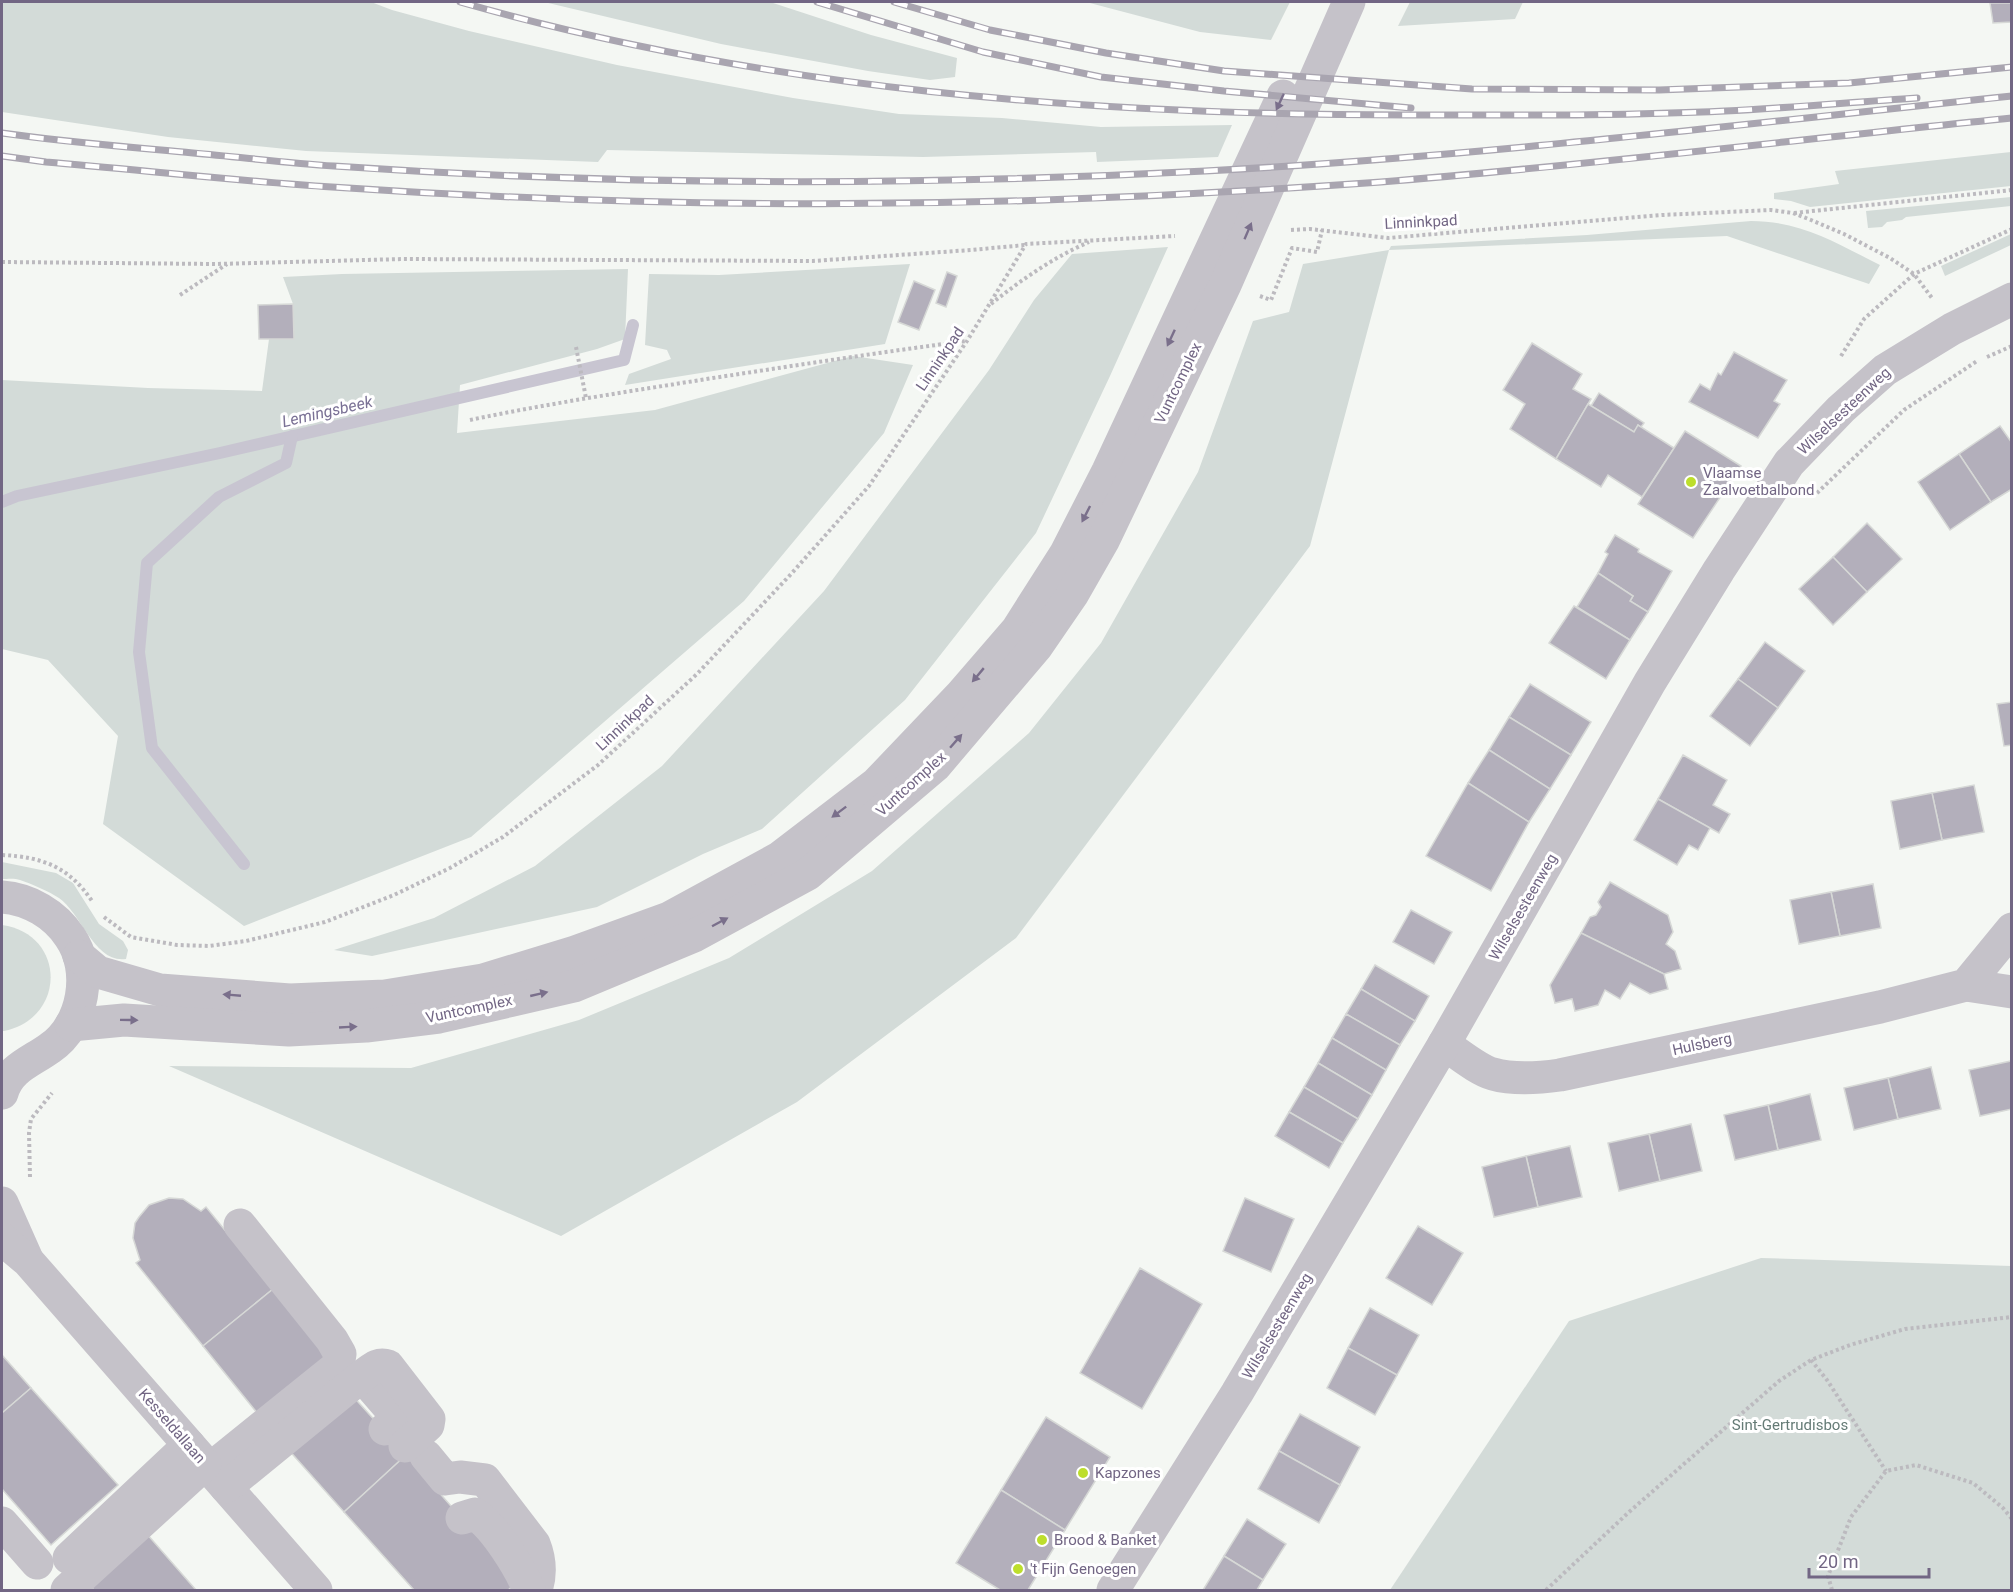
<svg xmlns="http://www.w3.org/2000/svg" width="2013" height="1592" viewBox="0 0 2013 1592" font-family="Roboto,sans-serif">
<style>
.green{fill:#d3dbd8}
.lines{fill:none;stroke-linecap:round;stroke-linejoin:round}
.stream{stroke:#c8c5d1;stroke-width:12}
.building{fill:#b3afbb;stroke:#d6d8d6;stroke-width:1.5}
.path{stroke:#bcbabf;stroke-width:4;stroke-dasharray:3 3;stroke-linecap:butt}
.minor{stroke:#c5c2c9;stroke-width:33}
.rail-casing{stroke:#a9a5b0;stroke-width:7}
.rail{stroke:#fff;stroke-width:4.5;stroke-dasharray:14;stroke-linecap:butt}
.oneway{fill:#7a6f8b}
.poi-dot{fill:#bdde2c;stroke:#fff;stroke-width:2}
.labels{text-anchor:middle;stroke-width:6;stroke-linejoin:round;paint-order:stroke}
.street-label{font-size:15px;fill:#726684;stroke:#fff}
.poi-label{font-size:15px;fill:#726684;stroke:#fff;text-anchor:start}
.park-label{font-size:15px;fill:#657b76;stroke:#fff}
.water-label{font-size:16px;font-style:italic;fill:#7a7195;stroke:#fff}
</style>
<rect width="100%" height="100%" fill="#f4f7f3"/>
<g class="green">
<polygon points="2,2 371,2 392,10 469,31 617,65 793,98 899,114 1002,118 1101,127 1232,125 1218,157 1097,162 1096,152 923,157 607,150 598,162 306,151 168,137 2,112"/>
<polygon points="544,2 770,2 871,35 957,58 955,77 930,80 868,71 721,44"/>
<polygon points="1086,2 1290,2 1271,40 1200,32"/>
<polygon points="1410,2 1523,2 1515,19 1398,26"/>
<polygon points="2011,152 2011,186 1810,207 1791,201 1774,199 1774,193 1839,184 1835,171"/>
<polygon points="2011,197 2011,206 1906,217 1902,220 1887,222 1882,227 1868,228 1866,211"/>
<path d="M1751,221C1801,221 1836,243 1880,265L1869,284L1727,236L1389,250L1310,546L1016,938L797,1102L561,1236L169,1066L411,1068L579,1020L729,958L872,871L1029,733L1101,643L1198,472L1253,321L1289,312L1303,264L1389,250L1391,246L1587,235Z"/>
<polygon points="2011,234 2011,245 1945,276 1941,266"/>
<polygon points="1168,247 1110,376 1036,533 905,700 762,829 703,854 597,907 372,956 334,950 434,918 535,866 662,766 824,591 989,370 1034,300 1072,254"/>
<polygon points="910,264 885,344 625,385 629,374 671,359 667,350 645,345 649,274 719,275"/>
<polygon points="628,269 625,339 597,349 460,385 457,433 655,410 853,356 913,365 884,433 744,601 471,837 244,926 103,824 118,736 48,660 2,649 2,380 148,388 262,391 269,339 294,339 293,304 283,277 342,274"/>
<path d="M2,862L56,873L73,883L99,924L123,941L128,950L126,959C95,964 81,913 59,898C50,892 30,883 20,880C15,878 7,879 2,879Z"/>
<path d="M2,925C66,934 67,1018 4,1031H2Z"/>
<polygon points="1761,1258 2011,1266 2011,1590 1390,1590 1569,1321"/>
</g>
<g class="lines">
<g class="stream">
<polyline points="2,502 17,496 220,453 624,360 633,325"/>
<polyline points="244,864 152,748 139,652 147,563 219,497 286,463 292,436"/>
</g>
</g>
<g class="building">
<polygon points="1990,3 2012,3 2012,22 1993,23"/>
<polygon points="947,272 957,276 946,307 936,303"/>
<polygon points="914,281 935,290 919,330 898,322"/>
<polygon points="293,304 294,339 259,339 258,305"/>
<polygon points="1532,343 1582,374 1573,389 1591,399 1556,459 1510,429 1525,404 1503,390"/>
<polygon points="1734,352 1787,380 1774,401 1780,404 1758,438 1689,402 1700,384 1710,390 1718,373 1721,375"/>
<polygon points="1599,393 1644,423 1641,427 1638,425 1634,432 1591,406"/>
<polygon points="1588,404 1634,432 1638,425 1674,448 1642,497 1608,475 1601,487 1556,459"/>
<polygon points="2000,426 2012,443 2012,489 1991,502 1959,454"/>
<polygon points="1685,431 1741,466 1693,538 1638,504"/>
<polygon points="1959,454 1991,502 1950,530 1918,482"/>
<polygon points="1867,523 1902,559 1867,592 1833,557"/>
<polygon points="1615,535 1639,549 1638,552 1672,571 1648,612 1630,601 1633,596 1598,573 1608,554 1605,552"/>
<polygon points="1833,557 1867,592 1833,625 1799,589"/>
<polygon points="1598,573 1633,596 1630,601 1648,612 1630,640 1577,607"/>
<polygon points="1574,606 1630,640 1606,679 1549,643"/>
<polygon points="1765,642 1805,671 1778,708 1738,679"/>
<polygon points="1738,679 1778,708 1750,746 1710,716"/>
<polygon points="1530,684 1591,722 1571,755 1509,717"/>
<polygon points="2012,702 2012,745 2004,746 1997,704"/>
<polygon points="1509,717 1571,755 1550,789 1489,750"/>
<polygon points="1489,750 1550,789 1529,822 1468,783"/>
<polygon points="1683,755 1727,780 1713,805 1730,814 1719,833 1658,799"/>
<polygon points="1468,783 1529,822 1491,891 1426,856"/>
<polygon points="1974,785 1984,832 1942,840 1932,793"/>
<polygon points="1932,793 1942,840 1900,849 1891,801"/>
<polygon points="1658,799 1710,828 1698,850 1689,845 1677,865 1634,840"/>
<polygon points="1610,882 1668,915 1673,932 1666,944 1675,951 1681,969 1664,974 1581,933 1590,917 1596,915 1601,907 1598,902"/>
<polygon points="1873,884 1881,928 1840,936 1831,892"/>
<polygon points="1831,892 1840,936 1799,944 1790,900"/>
<polygon points="1411,910 1452,932 1434,964 1393,942"/>
<polygon points="1581,933 1664,974 1668,989 1650,994 1630,983 1620,999 1605,990 1598,1005 1575,1011 1572,999 1555,1003 1550,985"/>
<polygon points="1375,965 1429,996 1415,1021 1361,989"/>
<polygon points="1361,989 1415,1021 1400,1045 1346,1014"/>
<polygon points="1346,1014 1400,1045 1386,1070 1332,1038"/>
<polygon points="1332,1038 1386,1070 1372,1095 1318,1063"/>
<polygon points="2011,1061 2012,1109 1980,1116 1969,1070"/>
<polygon points="1318,1063 1372,1095 1358,1119 1304,1087"/>
<polygon points="1931,1067 1941,1109 1898,1119 1888,1078"/>
<polygon points="1888,1078 1898,1119 1854,1130 1844,1088"/>
<polygon points="1304,1087 1358,1119 1343,1143 1289,1112"/>
<polygon points="1810,1094 1821,1140 1778,1150 1768,1105"/>
<polygon points="1768,1105 1778,1150 1735,1160 1724,1115"/>
<polygon points="1289,1112 1343,1143 1329,1168 1275,1136"/>
<polygon points="1691,1124 1702,1171 1660,1181 1649,1134"/>
<polygon points="1649,1134 1660,1181 1619,1191 1608,1143"/>
<polygon points="1570,1146 1582,1197 1538,1207 1526,1156"/>
<polygon points="1526,1156 1538,1207 1494,1217 1482,1167"/>
<polygon points="169,1198 183,1199 201,1211 206,1207 273,1289 203,1346 136,1263 140,1260 133,1238 135,1223 139,1217 149,1205"/>
<polygon points="1245,1198 1294,1219 1271,1272 1223,1251"/>
<polygon points="1418,1226 1463,1253 1432,1305 1386,1278"/>
<polygon points="1140,1268 1202,1304 1142,1409 1080,1373"/>
<polygon points="273,1289 328,1357 258,1414 203,1346"/>
<polygon points="1370,1308 1419,1335 1397,1375 1348,1348"/>
<polygon points="1348,1348 1397,1375 1375,1415 1327,1388"/>
<polygon points="2,1355 31,1388 2,1413"/>
<polygon points="31,1388 118,1485 51,1545 2,1489 2,1413"/>
<polygon points="350,1393 406,1455 344,1512 287,1448"/>
<polygon points="1300,1414 1360,1447 1340,1485 1279,1451"/>
<polygon points="1046,1417 1110,1457 1065,1530 1001,1490"/>
<polygon points="1279,1451 1340,1485 1319,1523 1258,1489"/>
<polygon points="406,1455 518,1582 508,1590 414,1590 344,1512"/>
<polygon points="1001,1490 1065,1530 1028,1590 1000,1590 956,1563"/>
<polygon points="1247,1519 1286,1544 1263,1580 1224,1556"/>
<polygon points="146,1533 196,1590 94,1590 88,1584"/>
<polygon points="1224,1556 1263,1580 1257,1590 1203,1590"/>
</g>
<g class="lines">
<g class="path">
<polyline points="1794,213 2012,190"/>
<polyline points="1291,230 1310,229 1388,238 1662,215 1771,210 1793,213 1811,220 1844,234 1890,258 1914,274 1932,298"/>
<polyline points="2,262 216,264 403,259 813,261 971,250 1025,245"/>
<polyline points="180,295 227,264"/>
<polyline points="1260,296 1271,300 1292,248 1317,252 1322,230"/>
<path d="M991,304C1021,280 1054,257 1089,242"/>
<polyline points="576,347 586,398"/>
<polyline points="1841,356 1864,319 1914,274 2012,229"/>
<polyline points="1987,357 2012,346"/>
<path d="M470,420C551,403 632,391 713,378C798,365 882,352 966,341"/>
<polyline points="1817,493 1904,410 1977,361"/>
<path d="M2,855C43,857 69,867 92,901"/>
<polyline points="104,917 131,937 177,945 209,946 246,941 325,922 394,895 450,868 503,837 598,765 697,674 792,573 869,486 967,341 1026,244 1175,236"/>
<polyline points="30,1177 29,1133 31,1119 52,1093"/>
<polyline points="1811,1360 1827,1380 1886,1471"/>
<polyline points="1546,1590 1629,1512 1779,1381 1811,1360 1850,1345 1905,1329 2012,1317"/>
<polyline points="1832,1590 1828,1576 1851,1517 1886,1471 1916,1465 1973,1483 2003,1508 2012,1519"/>
</g>
<g class="minor">
<path d="M2,897C29,899 55,914 70,937C93,970 84,1025 50,1048C31,1062 9,1068 2,1093"/>
<polyline points="79,956 98,972 160,990 290,1000 385,996 483,980 575,952 669,918 779,858 877,783 960,696 1017,630 1066,553 1108,471 1283,96"/>
<polyline points="1966,985 2012,992"/>
<polyline points="71,1025 124,1020 289,1030 366,1026 439,1017 574,986 694,936 808,874 935,766 1037,646 1072,595 1104,539 1225,285 1349,2"/>
<path d="M1444,1044C1458,1053 1478,1070 1493,1074C1514,1080 1539,1078 1560,1075L1880,1007L1966,985L2012,929"/>
<polyline points="2,1203 26,1257"/>
<polyline points="2,1239 28,1261 316,1590"/>
<polyline points="362,1376 394,1413 396,1421 385,1429"/>
<path d="M426,1456L445,1479L460,1477L485,1480L534,1544C540,1559 541,1575 536,1590"/>
<polyline points="210,1469 338,1366 340,1354 332,1340 240,1225"/>
<path d="M226,1487L362,1376C371,1370 377,1362 388,1366L429,1419L428,1425L405,1446"/>
<path d="M462,1518L475,1514C495,1527 520,1568 529,1590"/>
<polyline points="2,1523 37,1563"/>
<polyline points="69,1558 189,1445"/>
<polyline points="67,1590 205,1464"/>
<polyline points="1113,1590 1237,1393 1444,1044 1650,682 1719,570 1789,463 1841,409 1885,370 1952,329 2012,299"/>
</g>
<g class="rail-casing">
<g id="rail">
<path d="M460,2C769,90 1089,115 1408,115C1514,115 1620,116 1725,111C1789,108 1853,102 1917,98"/>
<polyline points="817,2 983,52 1101,77 1224,91 1411,108"/>
<polyline points="894,2 990,30 1106,53 1224,71 1472,89 1659,90 1849,83 2012,67"/>
<path d="M2,133C65,142 129,147 193,153C240,157 287,163 334,166C624,186 915,186 1205,171C1474,157 1743,124 2012,96"/>
<path d="M2,156L46,162C141,170 237,181 332,187C569,203 807,208 1045,200C1157,196 1269,190 1381,182C1592,165 1801,139 2012,118"/>
</g>
</g>
<use href="#rail" class="rail"/>
</g>
<defs><path id="oneway-solid" d="M-6-.8H1V-3.2L6.5 0L1 3.2V.8H-6Z" transform="scale(1.5)"/></defs>
<g class="oneway">
<use href="#oneway-solid" transform="translate(1280 102) rotate(115)"/>
<use href="#oneway-solid" transform="translate(1248 231) rotate(-67)"/>
<use href="#oneway-solid" transform="translate(1171 338) rotate(115)"/>
<use href="#oneway-solid" transform="translate(1086 514) rotate(117)"/>
<use href="#oneway-solid" transform="translate(978 675) rotate(130)"/>
<use href="#oneway-solid" transform="translate(956 741) rotate(-49)"/>
<use href="#oneway-solid" transform="translate(839 812) rotate(143)"/>
<use href="#oneway-solid" transform="translate(720 922) rotate(-28)"/>
<use href="#oneway-solid" transform="translate(539 994) rotate(-13)"/>
<use href="#oneway-solid" transform="translate(232 995) rotate(-175)"/>
<use href="#oneway-solid" transform="translate(129 1020) rotate(1)"/>
<use href="#oneway-solid" transform="translate(348 1027) rotate(-3)"/>
</g>
<g class="poi-dot">
<circle cx="1691" cy="482" r="6"/>
<circle cx="1083" cy="1473" r="6"/>
<circle cx="1042" cy="1540" r="6"/>
<circle cx="1018" cy="1569" r="6"/>
</g>
<g class="labels">
<g class="street-label">
<text transform="translate(1421 222) rotate(-3)" y="5">Linninkpad</text>
<text transform="translate(940 359) rotate(-56)" y="5">Linninkpad</text>
<text transform="translate(1178 383) rotate(-64)" y="5">Vuntcomplex</text>
<text transform="translate(1844 411) rotate(-43)" y="5">Wilselsesteenweg</text>
<text transform="translate(625 723) rotate(-43)" y="5">Linninkpad</text>
<text transform="translate(911 784) rotate(-42)" y="5">Vuntcomplex</text>
<text transform="translate(1523 907) rotate(-60)" y="5">Wilselsesteenweg</text>
<text transform="translate(469 1009) rotate(-12)" y="5">Vuntcomplex</text>
<text transform="translate(1702 1044) rotate(-12)" y="5">Hulsberg</text>
<text transform="translate(1277 1326) rotate(-59)" y="5">Wilselsesteenweg</text>
<text transform="translate(172 1426) rotate(49)" y="5">Kesseldallaan</text>
</g>
<g class="poi-label">
<text x="1703" y="478">Vlaamse<tspan x="1703" dy="17">Zaalvoetbalbond</tspan></text>
<text x="1095" y="1478">Kapzones</text>
<text x="1054" y="1545">Brood &amp; Banket</text>
<text x="1030" y="1574">'t Fijn Genoegen</text>
</g>
<g class="park-label">
<text x="1790" y="1430">Sint-Gertrudisbos</text>
</g>
<g class="water-label">
<text transform="translate(327 411) rotate(-13)" y="6">Lemingsbeek</text>
</g>
</g>
<rect width="2013" height="1592" fill="none" stroke="#726684" stroke-width="6"/>
<path d="M1809 1568v9h120v-9" fill="none" stroke="#726684" stroke-width="3"/>
<text x="1818" y="1568" font-size="18" fill="#726684" stroke="#ffffff" stroke-width="4.5" paint-order="stroke">20 m</text>
</svg>
